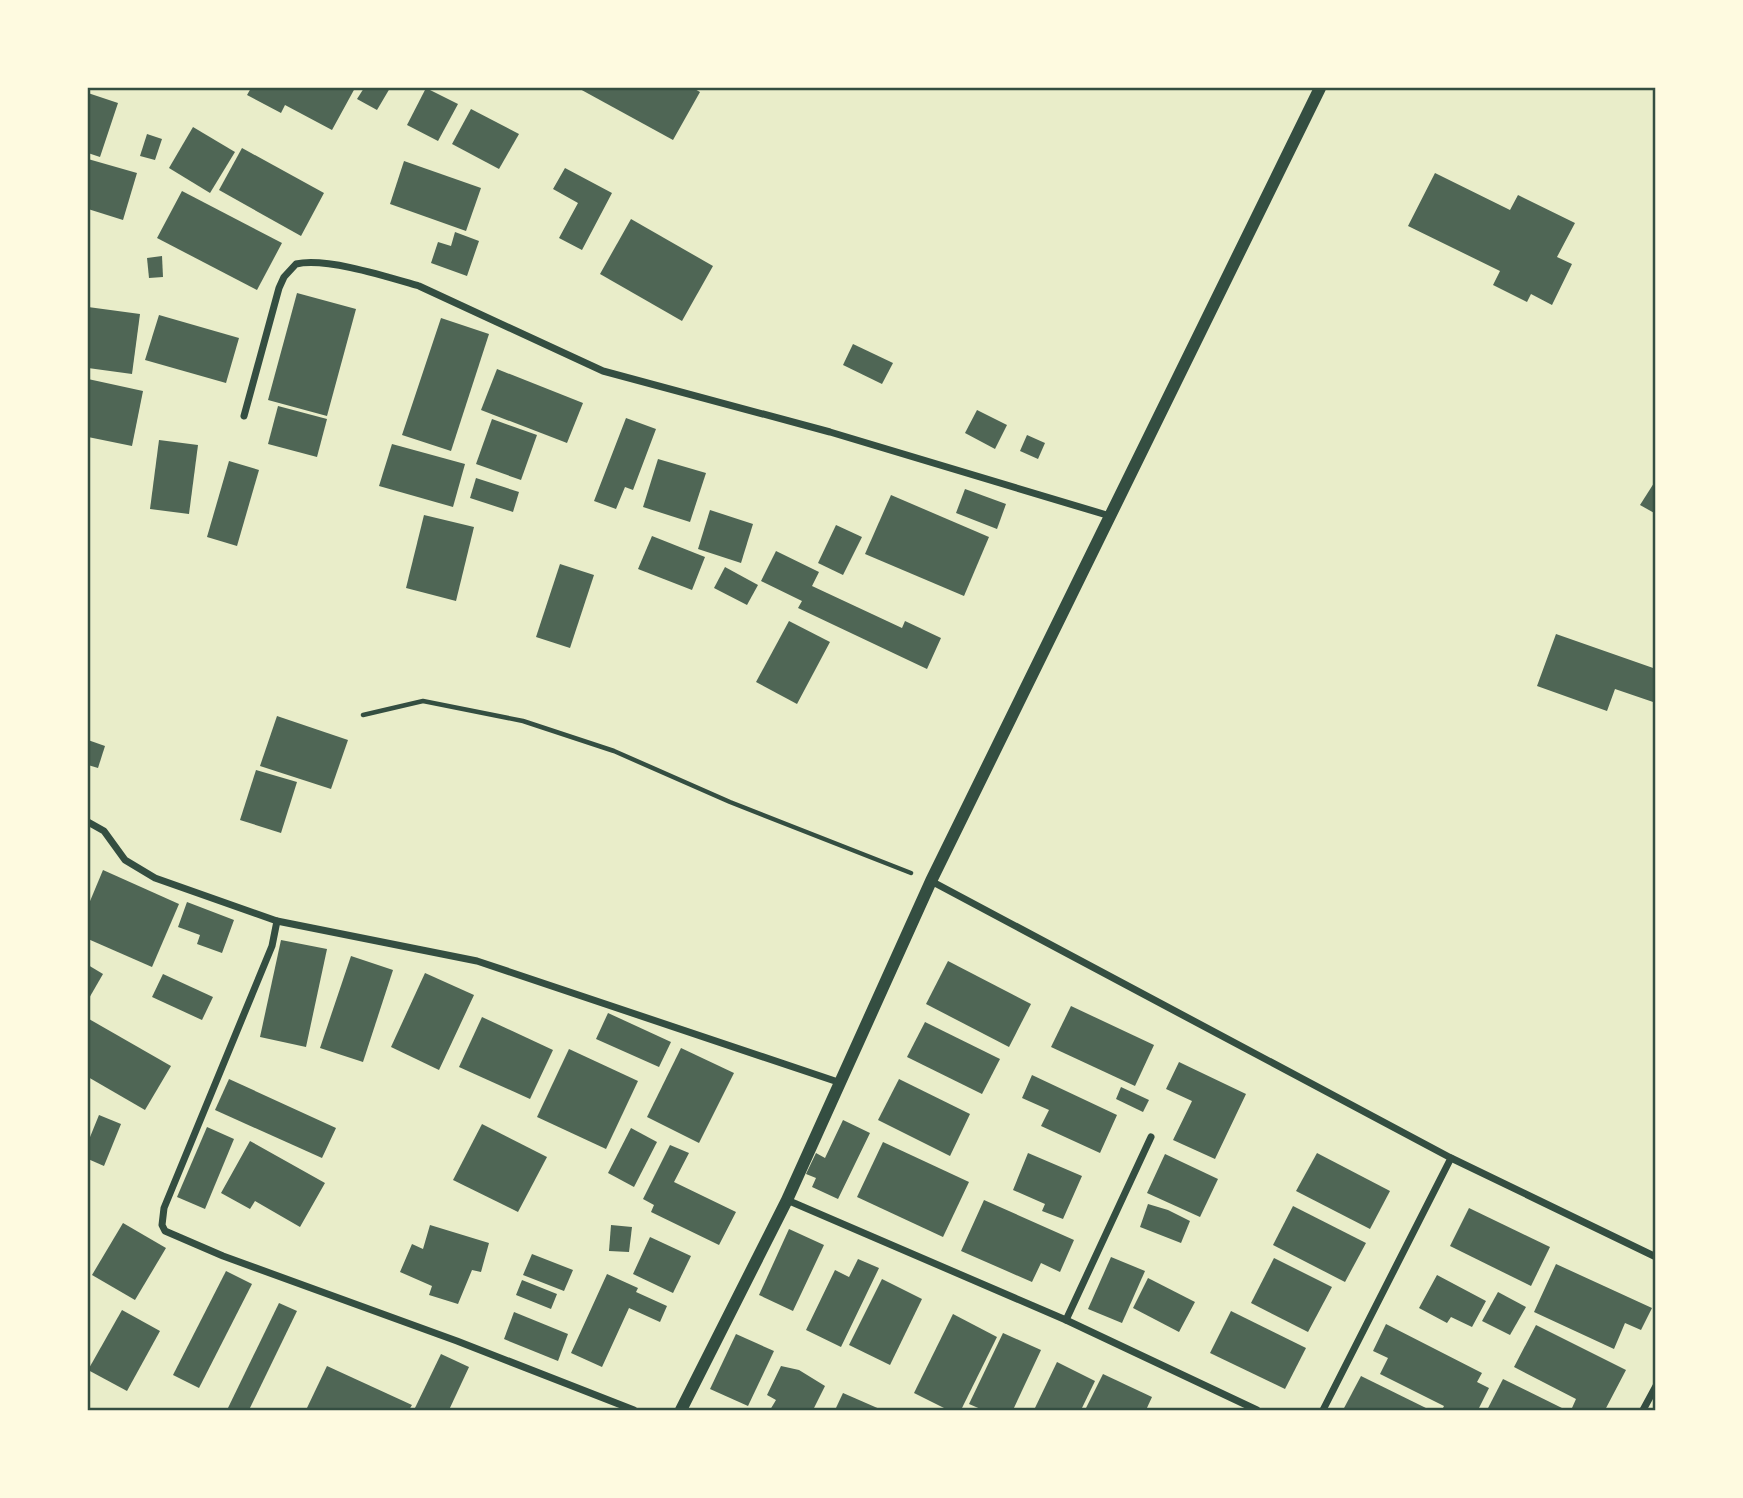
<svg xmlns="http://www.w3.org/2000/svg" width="1743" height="1498" viewBox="0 0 1743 1498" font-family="'Crimson Pro',serif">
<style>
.building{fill:#4f6655}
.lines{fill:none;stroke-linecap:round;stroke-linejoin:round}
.path{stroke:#344e41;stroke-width:4.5}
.minor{stroke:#344e41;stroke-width:7}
.tertiary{stroke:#344e41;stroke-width:12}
.neatline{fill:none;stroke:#344e41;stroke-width:2.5}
</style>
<rect width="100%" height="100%" fill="#e9edc9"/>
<g class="building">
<polygon points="251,88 355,88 332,130 285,105 281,113 247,95"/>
<polygon points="364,88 390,88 377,110 357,99"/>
<polygon points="426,88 458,104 438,141 407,125"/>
<polygon points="578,88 693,88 700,92 673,140"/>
<polygon points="88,93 118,103 100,157 88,153"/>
<polygon points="471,109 519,134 499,169 452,144"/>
<polygon points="193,127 235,152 210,193 169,168"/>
<polygon points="147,134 162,139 155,160 140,156"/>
<polygon points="242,148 324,193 301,236 219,190"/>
<polygon points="88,159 137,173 123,220 88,209"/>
<polygon points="404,161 481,188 466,231 390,204"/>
<polygon points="565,168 612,193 582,250 559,238 578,203 553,189"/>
<polygon points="1435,173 1510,210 1518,195 1575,223 1557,257 1572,264 1552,305 1531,294 1527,302 1493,285 1500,271 1408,226"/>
<polygon points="182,191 282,243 257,290 157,238"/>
<polygon points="631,219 713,266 682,321 600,274"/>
<polygon points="455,232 479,241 467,276 431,263 438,242 451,246"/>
<polygon points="162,256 163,277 149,278 147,258"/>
<polygon points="297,293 356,309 327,416 268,400"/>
<polygon points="88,307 140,314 132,374 88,368"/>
<polygon points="159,315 239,338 226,383 145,360"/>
<polygon points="441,318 489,334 451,451 402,435"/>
<polygon points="853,344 893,363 882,384 843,365"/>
<polygon points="497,369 583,403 567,443 481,410"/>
<polygon points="88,379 143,391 132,446 88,437"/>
<polygon points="278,406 327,419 317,457 268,444"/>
<polygon points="977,410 1007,425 995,449 965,433"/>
<polygon points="626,418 656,429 633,490 625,487 616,509 594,501"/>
<polygon points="492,419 537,435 521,480 476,464"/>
<polygon points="1027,435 1045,443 1038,459 1020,451"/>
<polygon points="159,440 198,445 189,514 150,509"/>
<polygon points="392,444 465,464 453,507 379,486"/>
<polygon points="658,459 706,473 690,522 643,507"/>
<polygon points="229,461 259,470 237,546 207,537"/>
<polygon points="476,478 519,492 513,512 470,498"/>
<polygon points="1654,483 1656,484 1656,514 1640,505"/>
<polygon points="965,489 1006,504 997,529 956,513"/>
<polygon points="891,495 989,537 964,596 865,554"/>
<polygon points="710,510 753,524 741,563 698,549"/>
<polygon points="424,515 474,527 456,601 406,588"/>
<polygon points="836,525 862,537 843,575 818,563"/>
<polygon points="652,536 705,557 692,590 638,569"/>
<polygon points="776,551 819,572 812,586 902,628 905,621 941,638 927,669 798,608 802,601 761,581"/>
<polygon points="560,564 594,575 570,648 536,637"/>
<polygon points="725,567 758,585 747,605 714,588"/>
<polygon points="789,621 830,642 797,704 756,682"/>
<polygon points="1556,634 1656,669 1656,703 1615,689 1607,711 1537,686"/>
<polygon points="277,716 348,740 331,789 260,766"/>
<polygon points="88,740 105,746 98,768 88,765"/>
<polygon points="256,770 297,782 281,833 240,820"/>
<polygon points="103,870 179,904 152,967 88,939 88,906"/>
<polygon points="187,902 234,920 222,953 197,944 200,935 178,927"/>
<polygon points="281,940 327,949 306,1047 260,1037"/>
<polygon points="351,956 393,970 363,1062 320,1048"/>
<polygon points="948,961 1031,1004 1009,1047 926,1004"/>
<polygon points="88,965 103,974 88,1000"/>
<polygon points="425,973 474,995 439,1070 391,1047"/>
<polygon points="163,974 213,997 202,1020 152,997"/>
<polygon points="1071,1006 1154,1045 1135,1086 1051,1047"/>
<polygon points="608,1013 671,1042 659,1067 596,1039"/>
<polygon points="482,1017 553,1050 530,1099 459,1067"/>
<polygon points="89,1019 171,1066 145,1110 88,1077"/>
<polygon points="925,1022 1000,1059 982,1094 907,1057"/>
<polygon points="681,1048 734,1073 699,1143 647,1117"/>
<polygon points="569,1049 638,1081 606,1149 537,1117"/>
<polygon points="1179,1062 1246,1094 1215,1159 1173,1140 1192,1101 1166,1089"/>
<polygon points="1032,1075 1117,1115 1100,1153 1041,1126 1049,1110 1022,1098"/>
<polygon points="229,1079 336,1128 322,1158 215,1110"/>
<polygon points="899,1079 970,1114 950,1156 878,1120"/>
<polygon points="1121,1087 1149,1100 1143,1112 1116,1099"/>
<polygon points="99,1115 121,1124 104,1166 88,1159 88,1142"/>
<polygon points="843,1120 870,1133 838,1199 812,1187 816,1178 806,1174 816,1153 825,1158"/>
<polygon points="482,1124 547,1157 518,1212 453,1180"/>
<polygon points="207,1127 234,1139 205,1209 177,1197"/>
<polygon points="631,1128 657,1142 634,1187 608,1173"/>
<polygon points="250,1141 325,1183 300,1227 255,1201 250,1209 221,1193"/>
<polygon points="883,1142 969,1182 943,1237 857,1197"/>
<polygon points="670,1145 689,1153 674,1182 736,1212 719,1245 651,1212 654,1205 643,1199"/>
<polygon points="1028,1153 1082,1176 1063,1219 1042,1211 1045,1204 1013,1190"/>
<polygon points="1317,1153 1390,1191 1370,1229 1296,1191"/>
<polygon points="1165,1154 1218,1179 1200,1217 1147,1193"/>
<polygon points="984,1200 1074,1240 1060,1272 1041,1263 1032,1282 961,1251"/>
<polygon points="1148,1204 1168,1210 1190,1221 1181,1243 1140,1227"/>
<polygon points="1293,1206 1366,1243 1345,1282 1273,1245"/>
<polygon points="1469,1208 1550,1247 1531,1286 1450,1246"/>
<polygon points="123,1223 166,1248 135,1300 92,1275"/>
<polygon points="430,1225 489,1243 481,1272 472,1270 458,1304 429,1295 432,1286 400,1272 412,1244 423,1249"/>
<polygon points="611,1225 632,1227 629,1252 609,1251"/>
<polygon points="789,1229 824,1245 793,1311 759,1295"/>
<polygon points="650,1237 691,1256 673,1293 633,1274"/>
<polygon points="532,1254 573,1270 564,1291 523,1275"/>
<polygon points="1111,1257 1145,1271 1122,1323 1088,1309"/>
<polygon points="1274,1258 1332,1287 1308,1332 1251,1303"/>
<polygon points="858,1259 879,1268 841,1347 806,1330 835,1270 849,1277"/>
<polygon points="1556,1264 1652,1308 1641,1330 1625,1323 1614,1349 1534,1312"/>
<polygon points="226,1271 252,1284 199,1388 173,1375"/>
<polygon points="607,1274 638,1288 636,1292 667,1306 660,1322 629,1308 602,1367 571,1353"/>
<polygon points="1437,1275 1486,1301 1472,1327 1451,1317 1447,1323 1419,1308"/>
<polygon points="1148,1278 1195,1302 1179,1332 1133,1308"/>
<polygon points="882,1279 922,1299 890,1365 849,1345"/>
<polygon points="522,1280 557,1294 551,1309 516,1295"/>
<polygon points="1498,1292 1526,1307 1510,1335 1482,1321"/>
<polygon points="279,1303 297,1311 249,1410 227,1410"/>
<polygon points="122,1310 160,1331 127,1391 88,1370"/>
<polygon points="1231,1311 1306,1348 1285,1389 1210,1353"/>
<polygon points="514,1312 568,1334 558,1361 504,1339"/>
<polygon points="953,1314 997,1337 961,1410 948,1410 914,1393"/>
<polygon points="1386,1324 1482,1373 1477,1382 1489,1388 1478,1410 1442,1410 1444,1406 1380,1374 1388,1358 1373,1351"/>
<polygon points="1536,1325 1626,1370 1605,1410 1578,1410 1572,1408 1576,1399 1514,1367"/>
<polygon points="1003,1333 1041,1350 1013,1410 983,1410 969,1404"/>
<polygon points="736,1334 774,1351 748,1406 710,1389"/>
<polygon points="441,1354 469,1367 449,1410 414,1410"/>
<polygon points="1057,1362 1095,1381 1081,1410 1034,1410"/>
<polygon points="327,1366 412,1405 409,1410 306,1410"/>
<polygon points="781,1366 799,1370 825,1386 813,1410 770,1410 776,1400 767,1395"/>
<polygon points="1103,1374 1152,1397 1146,1410 1085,1410"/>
<polygon points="1361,1376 1430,1410 1343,1410"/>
<polygon points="1503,1379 1566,1410 1487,1410"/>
<polygon points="843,1393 882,1410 835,1410"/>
</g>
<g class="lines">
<polyline class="path" points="363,715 423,701 523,721 614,751 730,802 911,873"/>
<g class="minor">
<path d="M244,416L279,288L284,277L296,264C326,257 388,277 419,286L603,371L830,432L1110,516"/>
<polyline points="88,822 104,831 125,860 155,878 277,921"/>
<polyline points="931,881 1451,1158 1656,1257"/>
<polyline points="787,1200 1066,1320 1257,1410"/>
<polyline points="1066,1320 1151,1137"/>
<polyline points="634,1410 457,1341 223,1256 165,1231 162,1225 164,1208 272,946 277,921 477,961 841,1083"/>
<polyline points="1323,1410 1451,1158"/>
<polyline points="1643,1410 1656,1386"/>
</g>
<polyline class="tertiary" points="681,1410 787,1200 931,881 1320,88"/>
</g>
<rect width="1743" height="1498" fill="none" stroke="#fefae0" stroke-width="178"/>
<rect x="89" y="89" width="1565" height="1320" class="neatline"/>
</svg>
